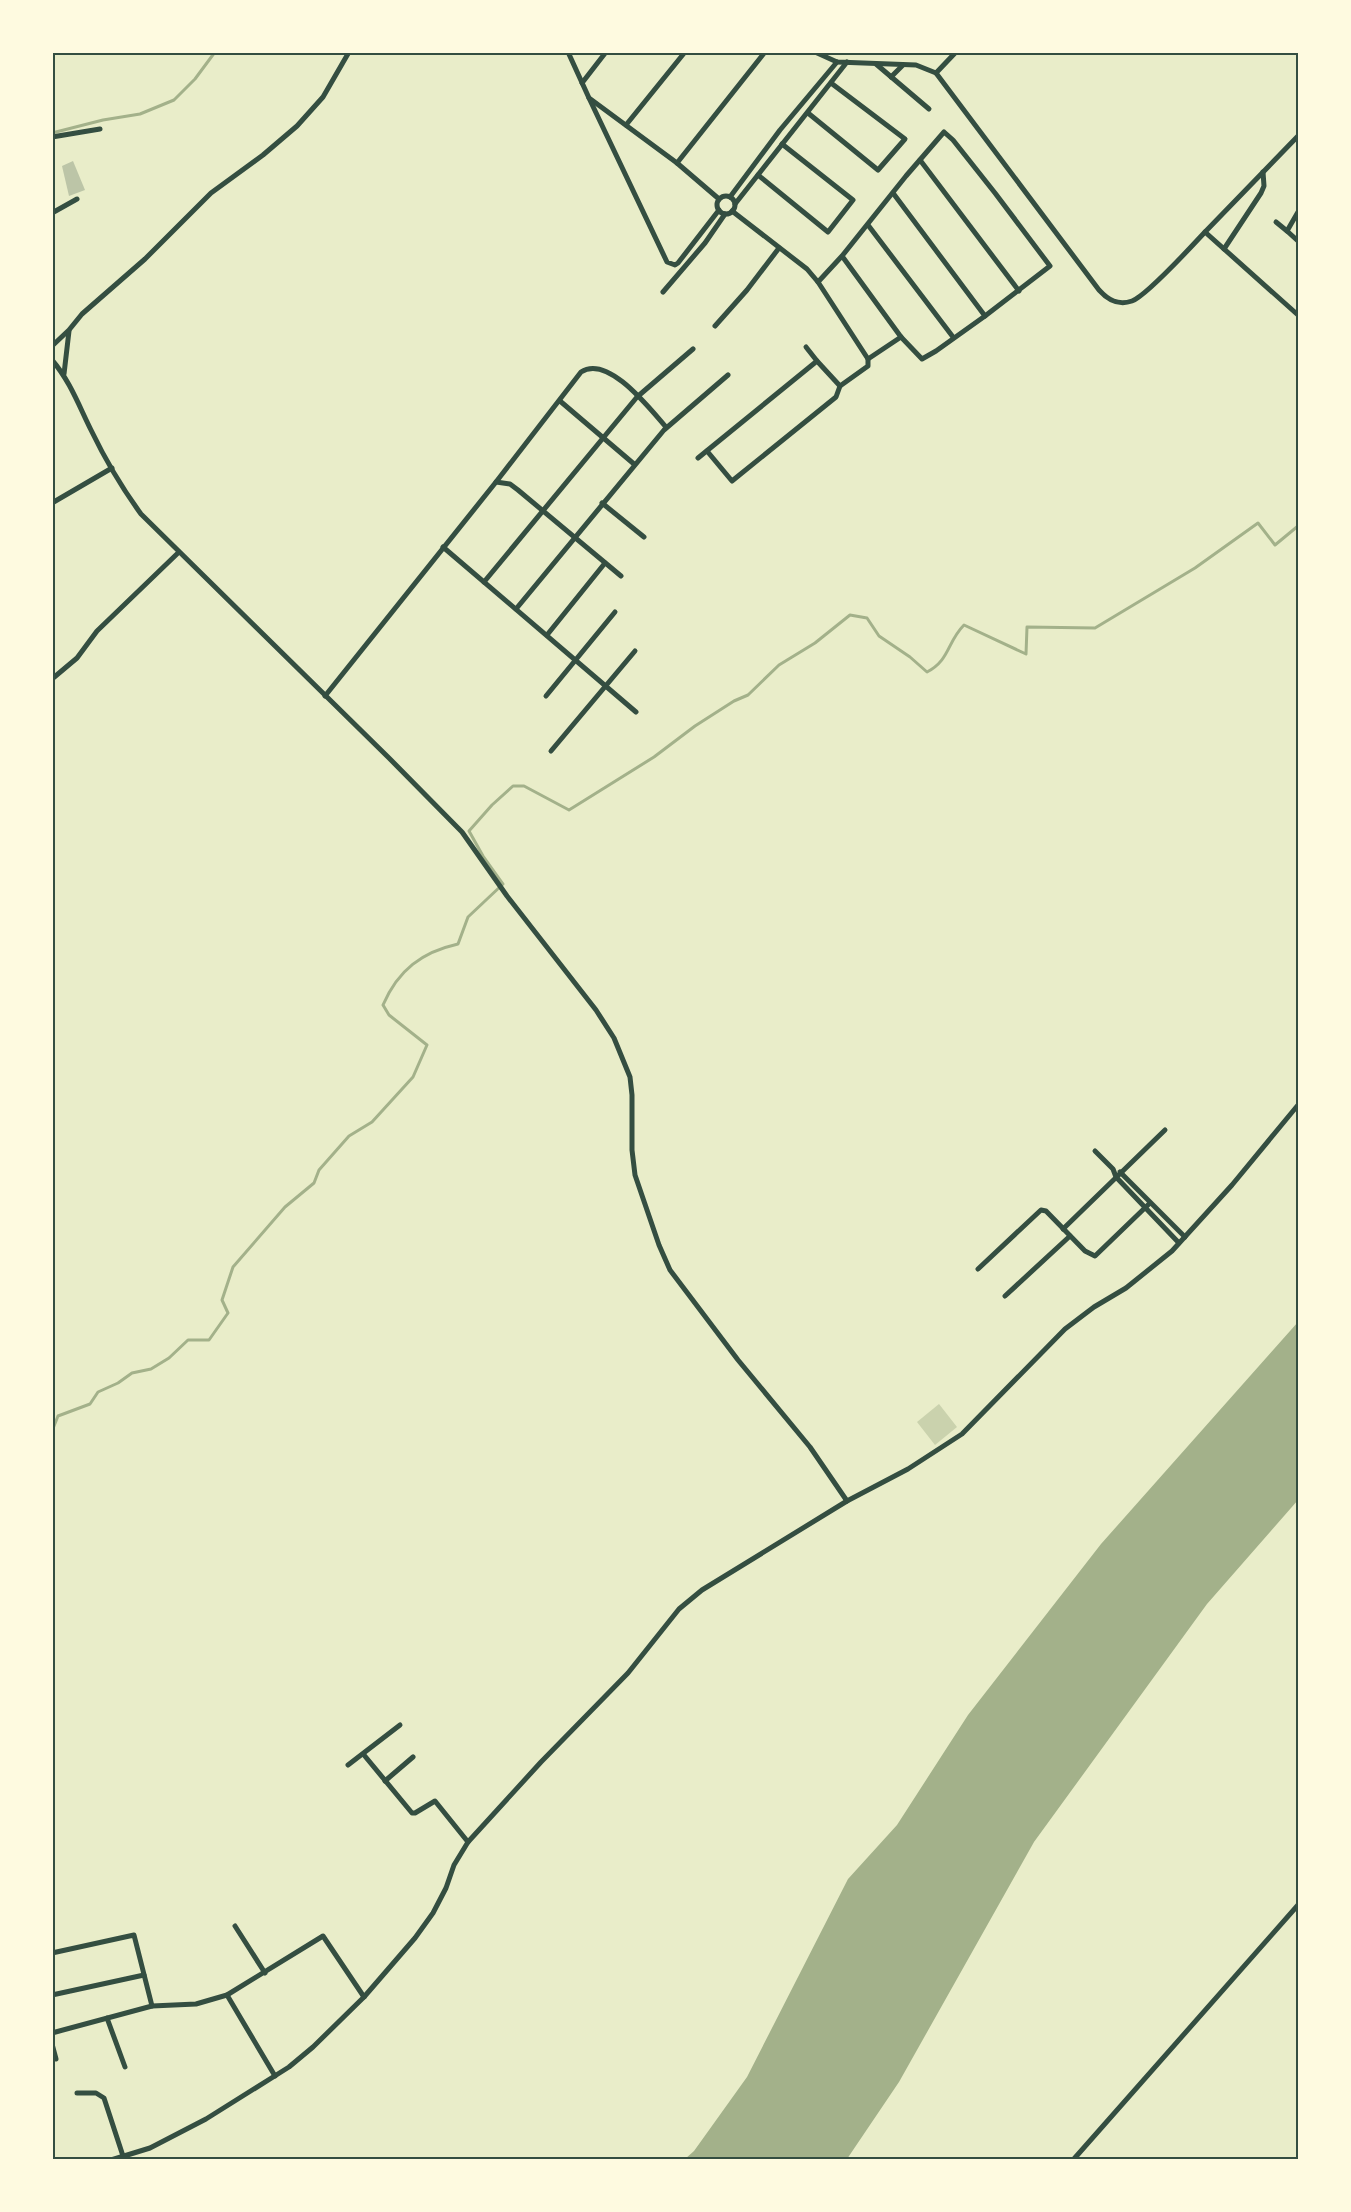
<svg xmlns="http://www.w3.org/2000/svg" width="1351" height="2212" viewBox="0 0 1351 2212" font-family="Roboto,sans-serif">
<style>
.green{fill:#cad2ad}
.water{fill:#a3b18a}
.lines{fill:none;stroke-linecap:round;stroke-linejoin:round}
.stream{stroke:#a3b18a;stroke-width:3}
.building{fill:#bcc5a7}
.minor{stroke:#344e41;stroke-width:5}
.neatline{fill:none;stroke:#344e41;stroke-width:2}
</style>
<rect width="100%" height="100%" fill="#e9edc9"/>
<polygon class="green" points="939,1404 957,1427 935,1445 917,1422"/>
<polygon class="water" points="1298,1322 1298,1500 1207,1604 1034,1842 899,2082 847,2159 685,2159 694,2151 747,2077 848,1879 897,1825 968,1715 1101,1544"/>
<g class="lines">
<g class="stream">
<polyline points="52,133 103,120 140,114 174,100 195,79 215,52"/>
<path d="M52,1431L58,1416L90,1404L98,1392L118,1383L132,1373L151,1369L169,1358L188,1340H209L228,1313L222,1300L233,1267L285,1207L314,1183L319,1170L349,1136L372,1122L413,1077L427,1045L389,1015L383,1005C398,970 422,952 458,944L468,917L503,884L483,856L469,831L492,805L513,786H524L569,810L654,757L695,726L734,701L748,695L779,665L815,643L850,615L867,618L879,636L910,657L927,672C950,660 947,642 964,625L1026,654L1027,627L1095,628L1195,568L1258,523L1275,545L1298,526"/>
</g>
</g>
<polygon class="building" points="73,161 85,190 69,196 62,166"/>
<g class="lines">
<g class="minor">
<polyline points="568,52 589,98 677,163 719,199"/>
<path d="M815,52L837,62L916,65L936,73L1099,290C1108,300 1118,306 1132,301C1146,296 1192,246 1205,232L1298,315"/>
<polyline points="876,64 929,109"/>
<polyline points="936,73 956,52"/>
<polyline points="891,77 903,65"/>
<polyline points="582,83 606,52"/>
<polyline points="589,98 667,262 675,265 678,263 719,210"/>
<polyline points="808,113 878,170 905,139 831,83"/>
<polyline points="626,125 685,52"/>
<polyline points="52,137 100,129"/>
<polyline points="920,160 1019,291"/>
<polyline points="677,163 765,52"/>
<polyline points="758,175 828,232 853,200 782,144"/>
<polyline points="893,193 985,316"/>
<circle cx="726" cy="205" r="9"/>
<polyline points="730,197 780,130 837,62"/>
<polyline points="735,204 847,62"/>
<polyline points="732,211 807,269 818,282 868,359 901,337"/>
<polyline points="1298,212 1287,231 1298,241"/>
<polyline points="52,213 77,199"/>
<polyline points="1276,222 1287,231"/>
<polyline points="868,225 953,337"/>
<polyline points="1205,232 1298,136"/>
<polyline points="1224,249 1261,193 1264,186 1263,172"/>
<polyline points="818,282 842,256 906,176 944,132 953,140 995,193 1050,266 985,316 936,351 922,359 901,337 842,256"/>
<polyline points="663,292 705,243 725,214"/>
<polyline points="715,326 747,290 779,248"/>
<polyline points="52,346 69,330 82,314 145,259 211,193 263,155 297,126 323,97 349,52"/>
<polyline points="806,347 817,361"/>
<path d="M52,360C70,381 79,406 91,430C105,459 122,488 141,514L389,758L462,832L507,896L596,1010L614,1038L630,1077L632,1095V1150L635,1175L659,1245L670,1270L738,1360L810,1447L847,1501"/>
<polyline points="64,374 69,331"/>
<polyline points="560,401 634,464"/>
<polyline points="707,451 732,481 836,397 840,386"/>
<polyline points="698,458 817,361 840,386 868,366 868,359"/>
<polyline points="496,482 510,484 518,490 621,576"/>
<polyline points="52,503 112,468"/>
<polyline points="602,503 644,537"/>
<polyline points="443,547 636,712"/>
<polyline points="484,582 637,397 693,349"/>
<polyline points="516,609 664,430 728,375"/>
<polyline points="547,635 605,563"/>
<polyline points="52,679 77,658 97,631 179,552"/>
<path d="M325,696L496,482L581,372C608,354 650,409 666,427"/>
<polyline points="546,696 615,612"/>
<polyline points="551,751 635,651"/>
<polyline points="1095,1151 1113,1169 1116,1177 1179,1243"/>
<polyline points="1120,1172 1185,1237"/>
<polyline points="1063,1229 1165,1130"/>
<polyline points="978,1269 1041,1210 1046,1211 1085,1251 1095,1256 1150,1203"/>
<polyline points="1005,1296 1070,1236"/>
<polyline points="364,1755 412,1813 415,1813 435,1801 468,1842"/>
<polyline points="348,1765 400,1725"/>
<polyline points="385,1781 413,1757"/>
<polyline points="235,1926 265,1973"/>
<polyline points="52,1953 134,1935 152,2006"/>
<polyline points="52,1995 144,1975"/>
<polyline points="227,1995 275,2076"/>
<polyline points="107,2018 125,2067"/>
<polyline points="52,2033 152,2006 196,2004 227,1995 323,1936 364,1997"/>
<polyline points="52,2044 56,2059"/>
<polyline points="77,2093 96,2093 104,2098 123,2156"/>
<polyline points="111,2160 150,2148 206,2119 289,2067 313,2047 364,1997 415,1938 433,1913 446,1888 454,1865 468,1842 541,1762 628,1673 679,1609 702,1590 847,1501 908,1469 962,1434 1065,1329 1094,1307 1126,1288 1172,1251 1232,1185 1298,1105"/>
<polyline points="1073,2160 1298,1905"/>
</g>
</g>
<rect width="1351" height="2212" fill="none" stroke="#fefae0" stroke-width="108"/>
<rect x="54" y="54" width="1243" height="2104" class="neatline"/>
</svg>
